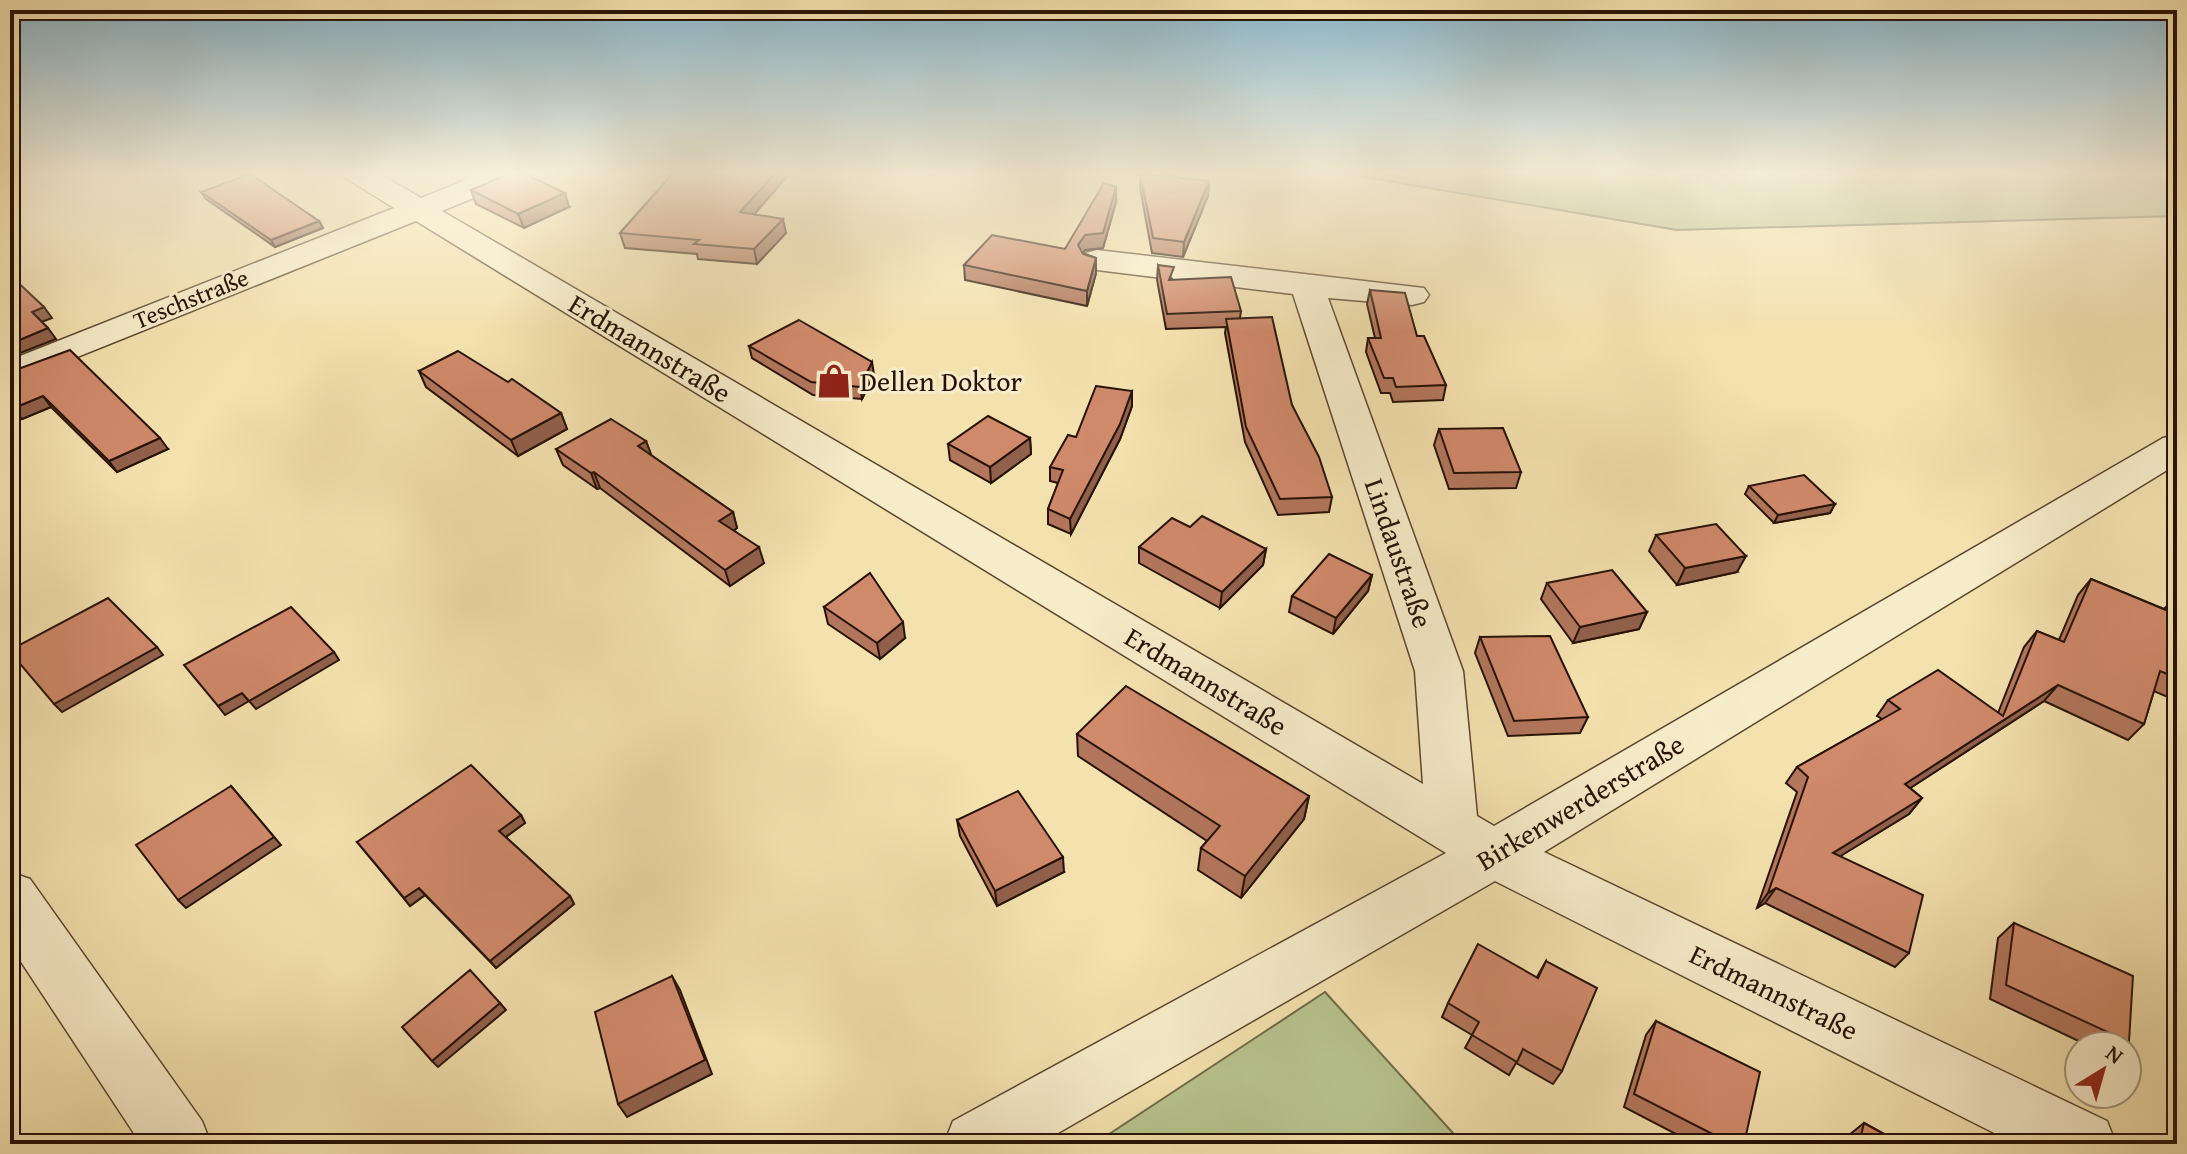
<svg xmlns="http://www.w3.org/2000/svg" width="2187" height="1154" viewBox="0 0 2187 1154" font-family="'Gentium Book Plus',serif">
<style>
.green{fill:#b7c38e;stroke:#6f6a4a;stroke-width:2}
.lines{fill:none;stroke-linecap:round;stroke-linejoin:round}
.street-casing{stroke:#5a462f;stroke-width:3}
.street{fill:#f7ecca;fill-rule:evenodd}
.wall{fill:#b2765c;stroke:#271205;stroke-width:2}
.shaded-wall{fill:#91604b;stroke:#271205;stroke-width:2}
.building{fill:#cf896b;stroke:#271205;stroke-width:2}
.labels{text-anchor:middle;stroke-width:6;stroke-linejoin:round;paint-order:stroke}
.far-street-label{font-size:24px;fill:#271205;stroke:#f7ecca}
.street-label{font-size:28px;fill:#271205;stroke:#f7ecca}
.poi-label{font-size:28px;fill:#271205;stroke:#f7ecca;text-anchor:start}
</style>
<rect width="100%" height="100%" fill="#f3e1ae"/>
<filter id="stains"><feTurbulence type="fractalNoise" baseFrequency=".0025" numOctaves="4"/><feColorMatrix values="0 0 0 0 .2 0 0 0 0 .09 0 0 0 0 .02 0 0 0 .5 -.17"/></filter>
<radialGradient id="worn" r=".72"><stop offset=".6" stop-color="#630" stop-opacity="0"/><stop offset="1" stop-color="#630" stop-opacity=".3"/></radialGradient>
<g class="green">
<polygon points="1329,171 2177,171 2177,216 1677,230"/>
<polygon points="1325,992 1463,1144 1094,1144"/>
</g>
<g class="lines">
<g class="street-casing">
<g id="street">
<polygon points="339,171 375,171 421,198 461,182 475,171 506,171 483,194 442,211 1423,784 1415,671 1293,294 1097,270 1086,267 1081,260 1086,253 1097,250 1424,288 1429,295 1424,302 1412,305 1328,298 1463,671 1477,816 1494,826 2163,438 2177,435 2177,464 1544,852 2107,1121 2116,1144 2016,1144 1495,881 1039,1144 944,1144 953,1121 1446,853 416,221 10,384 10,360 394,208 344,177"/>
<polygon points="10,872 30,879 202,1121 211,1144 141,1144 10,945"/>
</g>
</g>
<use href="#street" class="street"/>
</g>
<g class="wall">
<polygon points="675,171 792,171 754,214 786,233 757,264 698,259 697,254 625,248 620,233"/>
<polygon points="1140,173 1209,181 1208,196 1183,257 1152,253 1140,188"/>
<polygon points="471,190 569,207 524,228 476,204"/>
<polygon points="201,192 319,221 323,228 275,247 206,199"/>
<polygon points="1116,202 1103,248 1085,250 1083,253 1096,258 1096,273 1087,306 965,280 964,265 1065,249"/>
<polygon points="1158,265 1173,280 1241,311 1240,318 1292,405 1332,497 1329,512 1278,515 1245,442 1225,333 1226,327 1166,329 1157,280"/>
<polygon points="1370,290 1417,336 1446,385 1443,400 1393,402 1390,393 1381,393 1366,352 1368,338 1375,338 1367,304"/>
<polygon points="749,346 874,374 862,399 813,395 752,358"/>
<polygon points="419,371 561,413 567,429 518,456 426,387"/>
<polygon points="10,372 168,449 117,472 51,407 22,419 10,406"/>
<polygon points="1132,391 1132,406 1120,439 1071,534 1048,524 1048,509 1058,483 1050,481 1050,467 1076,437"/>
<polygon points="1439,429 1521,472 1516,488 1449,489 1434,445"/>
<polygon points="1030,438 1031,454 991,483 950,460 948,444"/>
<polygon points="646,441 651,455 733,512 737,528 734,530 764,563 730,586 600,488 597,489 563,465 556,449"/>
<polygon points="1749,486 1835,504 1830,513 1774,523 1745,494"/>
<polygon points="1190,527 1266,549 1263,565 1220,608 1139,563 1139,547"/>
<polygon points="1656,535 1737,572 1677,585 1649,551"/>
<polygon points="1372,575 1368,591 1333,634 1289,612 1292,596"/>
<polygon points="2091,579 2164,609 2171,602 2177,604 2177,701 2154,691 2144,724 2128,740 2044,701 1910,788 1922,798 1909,814 1840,856 1909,953 1895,967 1765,903 1757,908 1797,792 1786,783 1797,767 1882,719 1877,716 1888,700 1998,713 2024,647 2037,631 2059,640 2078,595"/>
<polygon points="1547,583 1647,612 1639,629 1573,643 1541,599"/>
<polygon points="824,607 905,638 880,659 828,624"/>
<polygon points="1480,637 1588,717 1580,733 1508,736 1475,653"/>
<polygon points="1077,734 1309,796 1304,819 1241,898 1198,870 1201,848 1207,841 1078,756"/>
<polygon points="521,815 525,823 506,837 570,896 574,904 496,968 425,895 410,906 357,842"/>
<polygon points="957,820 1064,872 997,906 960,836"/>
<polygon points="2014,923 2129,1042 2124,1046 2089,1046 1990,999 1998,938"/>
<polygon points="1546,961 1562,1071 1553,1084 1516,1063 1509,1075 1465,1048 1472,1035 1442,1017 1448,1003 1537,977"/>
<polygon points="1656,1021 1744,1144 1695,1144 1624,1107 1646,1035"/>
<polygon points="1864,1123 1902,1144 1847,1144 1849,1135"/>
</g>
<g class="shaded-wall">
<polygon points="777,171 792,171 743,227 740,212"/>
<polygon points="1209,181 1208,196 1183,257 1184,242"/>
<polygon points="1116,187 1116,202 1103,248 1085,250 1078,260 1078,245"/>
<polygon points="565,193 569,207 524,228 518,214"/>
<polygon points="783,219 786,233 757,264 754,249"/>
<polygon points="319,221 323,228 275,247 271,240"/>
<polygon points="1096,258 1096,273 1087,306 1087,291"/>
<polygon points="44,307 52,318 39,323 32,312"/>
<polygon points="48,328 56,339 10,357 10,344"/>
<polygon points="872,362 874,374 862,399 860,387"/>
<polygon points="1132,391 1132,406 1120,439 1071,534 1070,519"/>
<polygon points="43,396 51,407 22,419 14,408"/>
<polygon points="561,413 567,429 518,456 511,440"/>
<polygon points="160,438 168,449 117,472 109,461"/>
<polygon points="1030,438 1031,454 991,483 990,467"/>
<polygon points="646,441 652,457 638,446"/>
<polygon points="594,472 600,488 597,489 591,473"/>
<polygon points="1835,504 1830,513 1774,523 1778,515"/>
<polygon points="733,512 737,528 724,537 719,521"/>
<polygon points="759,547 764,563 730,586 725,570"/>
<polygon points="1266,549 1263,565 1220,608 1222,592"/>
<polygon points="1746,556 1737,572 1677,585 1685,568"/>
<polygon points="1372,575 1368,591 1333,634 1336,618"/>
<polygon points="1647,612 1639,629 1573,643 1580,627"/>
<polygon points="903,622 905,638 880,659 877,643"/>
<polygon points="157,647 163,655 62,712 54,704"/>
<polygon points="334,652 339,660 256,709 249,701"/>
<polygon points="2058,685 2044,701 1892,800 1905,784"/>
<polygon points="242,693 249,701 225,715 218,706"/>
<polygon points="231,786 281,845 186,908 178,900"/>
<polygon points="1309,796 1304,819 1241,898 1245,876"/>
<polygon points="1922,798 1909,814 1821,868 1833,853"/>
<polygon points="521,815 525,823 504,838 499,831"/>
<polygon points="1063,857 1064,872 997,906 995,891"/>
<polygon points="419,888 425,895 410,906 404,898"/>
<polygon points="1776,888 1765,903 1757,908 1768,893"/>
<polygon points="570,896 574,904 496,968 490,961"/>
<polygon points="672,976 680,990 712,1074 627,1117 618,1104"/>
<polygon points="500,1003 506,1010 438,1067 432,1061"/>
</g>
<g class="building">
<polygon points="515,171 519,171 565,193 518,214 471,190"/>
<polygon points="675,171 777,171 740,212 783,219 754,249 694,244 699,240 620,233"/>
<polygon points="1140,173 1209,181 1184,242 1153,238"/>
<polygon points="250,174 319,221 271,240 201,192"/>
<polygon points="1104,183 1116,187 1103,233 1085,235 1078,245 1083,254 1096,258 1087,291 964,265 992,235 1065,249"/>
<polygon points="1158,265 1174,267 1169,280 1231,277 1241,311 1167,314"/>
<polygon points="10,275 44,307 32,312 48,328 10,344"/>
<polygon points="1370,290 1405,293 1417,336 1424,336 1446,385 1396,387 1393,378 1384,378 1368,338 1381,338"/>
<polygon points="1272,317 1292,405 1319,457 1332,497 1280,499 1246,427 1226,319"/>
<polygon points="799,320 872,362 860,387 811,382 749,346"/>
<polygon points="70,350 160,438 109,461 43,396 14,408 10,404 10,372"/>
<polygon points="458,351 508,382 512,379 561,413 511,440 419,371"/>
<polygon points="1096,386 1132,391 1120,424 1070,519 1048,509 1063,470 1050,467 1068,435 1076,437"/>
<polygon points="988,416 1030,438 990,467 948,444"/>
<polygon points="611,419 646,441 638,446 733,512 719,521 759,547 725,570 594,472 591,473 556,449"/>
<polygon points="1503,428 1521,472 1454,473 1439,429"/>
<polygon points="1804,475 1835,504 1778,515 1749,486"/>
<polygon points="1202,516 1266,549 1222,592 1139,547 1172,518 1190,527"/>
<polygon points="1716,524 1746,556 1685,568 1656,535"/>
<polygon points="1329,554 1372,575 1336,618 1292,596"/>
<polygon points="1612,570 1647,612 1580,627 1547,583"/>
<polygon points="870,573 903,622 877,643 824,607"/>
<polygon points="2091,579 2168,611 2171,602 2177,604 2177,678 2160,671 2144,724 2058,685 1905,784 1922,798 1833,853 1923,895 1909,953 1776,888 1768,893 1808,777 1797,767 1900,709 1888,700 1938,670 2003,716 2037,631 2064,642"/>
<polygon points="108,598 157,647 54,704 10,652 10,650"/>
<polygon points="291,607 334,652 249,701 242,693 218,706 184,665"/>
<polygon points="1550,636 1588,717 1514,721 1480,637"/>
<polygon points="1126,686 1309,796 1245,876 1201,848 1220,826 1077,734"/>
<polygon points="471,765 521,815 499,831 570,896 490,961 419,888 404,898 357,842"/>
<polygon points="231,786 274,837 178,900 136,845"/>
<polygon points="1018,791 1063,857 995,891 957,820"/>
<polygon points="2014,923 2133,976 2129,1042 2006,985"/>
<polygon points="1478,944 1538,978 1546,961 1597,988 1562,1071 1523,1049 1517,1062 1472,1035 1479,1022 1448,1003"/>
<polygon points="470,970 500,1003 432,1061 402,1027"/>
<polygon points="672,976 705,1060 618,1104 595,1012"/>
<polygon points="1656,1021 1760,1072 1744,1144 1732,1144 1634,1094"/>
<polygon points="1864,1123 1902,1144 1859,1144"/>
</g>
<linearGradient id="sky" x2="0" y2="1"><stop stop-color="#89b8ce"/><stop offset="0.52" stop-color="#faf2db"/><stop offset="1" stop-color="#faf2db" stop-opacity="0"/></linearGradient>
<rect width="2187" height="332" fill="url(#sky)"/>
<defs>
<g id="shop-bare" transform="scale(2.76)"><path d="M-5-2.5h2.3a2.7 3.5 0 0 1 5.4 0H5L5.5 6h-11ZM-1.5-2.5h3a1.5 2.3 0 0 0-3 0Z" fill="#8f2418" stroke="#f7ecca" stroke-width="2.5" paint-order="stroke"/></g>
</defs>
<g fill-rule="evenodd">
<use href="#shop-bare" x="834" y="381"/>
</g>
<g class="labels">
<g class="far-street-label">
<text transform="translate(191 299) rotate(-22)" y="8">Teschstraße</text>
</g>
<g class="street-label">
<text transform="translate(650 348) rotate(31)" y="10">Erdmannstraße</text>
<text transform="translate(1399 553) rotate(71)" y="10">Lindaustraße</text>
<text transform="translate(1206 681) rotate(31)" y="10">Erdmannstraße</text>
<text transform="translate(1580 802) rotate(-31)" y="10">Birkenwerderstraße</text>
<text transform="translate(1774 992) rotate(26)" y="10">Erdmannstraße</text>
</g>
<g class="poi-label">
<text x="860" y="391">Dellen Doktor</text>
</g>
</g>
<rect width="2187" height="1154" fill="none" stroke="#f3e1ae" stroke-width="40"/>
<rect x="12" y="12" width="2163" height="1130" fill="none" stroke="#271205" stroke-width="4"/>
<rect x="20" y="20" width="2147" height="1114" fill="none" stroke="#271205" stroke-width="2"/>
<g transform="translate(2103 1070) rotate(37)"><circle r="38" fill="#f7ecca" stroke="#a4957b" stroke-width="2"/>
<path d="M0-6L14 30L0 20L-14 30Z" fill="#8f2418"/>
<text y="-12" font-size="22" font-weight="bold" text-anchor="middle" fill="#271205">N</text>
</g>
<rect width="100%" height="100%" filter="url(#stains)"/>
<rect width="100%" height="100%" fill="url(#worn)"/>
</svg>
